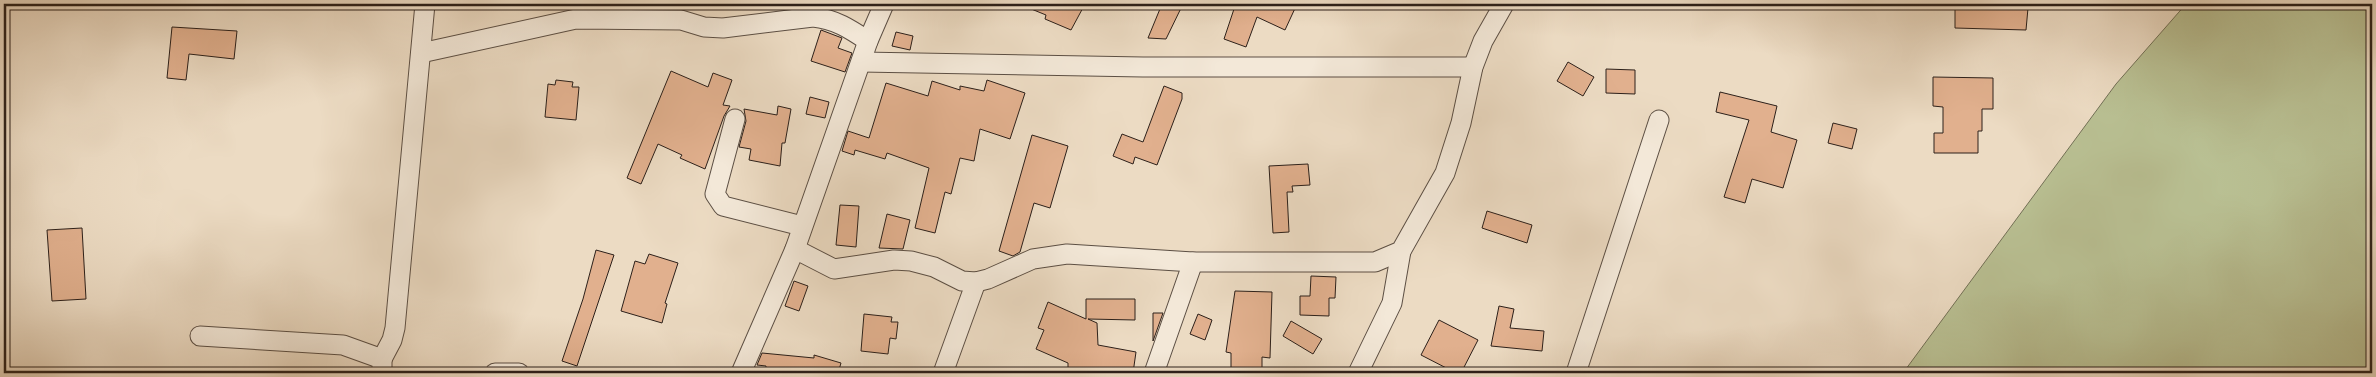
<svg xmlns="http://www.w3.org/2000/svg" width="2376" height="377" viewBox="0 0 2376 377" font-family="'Gentium Book Plus',serif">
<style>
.green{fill:#b9c093;stroke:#727056}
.building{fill:#e1b08e;stroke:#2c201a}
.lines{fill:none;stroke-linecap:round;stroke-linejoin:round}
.minor-casing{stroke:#5c4f44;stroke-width:21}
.minor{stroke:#f3e8d8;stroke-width:19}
</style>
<rect width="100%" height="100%" fill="#ecdbc3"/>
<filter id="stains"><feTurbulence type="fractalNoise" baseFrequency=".004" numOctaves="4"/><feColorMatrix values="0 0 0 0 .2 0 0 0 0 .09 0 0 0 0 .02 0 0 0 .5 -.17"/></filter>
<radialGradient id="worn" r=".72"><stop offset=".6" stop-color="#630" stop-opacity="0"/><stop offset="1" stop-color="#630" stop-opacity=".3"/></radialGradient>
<polygon class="green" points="2186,4 2372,4 2372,373 1903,373 2116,84"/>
<g class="building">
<polygon points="1019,4 1085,4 1071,30 1045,19 1046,15"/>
<polygon points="1162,4 1183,4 1166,39 1148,38"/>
<polygon points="1230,4 1297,4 1285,30 1257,17 1246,47 1224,39 1235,6"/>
<polygon points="2007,6 2028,8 2026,30 1955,28 1955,8 2006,9"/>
<polygon points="172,27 237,31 234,59 189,54 186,80 167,78"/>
<polygon points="821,30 842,38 838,48 852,53 845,72 811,61"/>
<polygon points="896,32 913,36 910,50 892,46"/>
<polygon points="1568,62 1594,77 1583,96 1557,81"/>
<polygon points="1606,69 1635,70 1635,94 1606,93"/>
<polygon points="671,71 708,87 713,73 732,80 723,105 730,106 724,116 705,169 680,158 682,155 658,144 641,184 627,178"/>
<polygon points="1933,77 1993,78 1993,109 1982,109 1982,131 1978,131 1978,153 1934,153 1934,133 1943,133 1943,107 1933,106"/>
<polygon points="556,80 573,82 572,87 579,87 576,120 545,117 548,84 555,85"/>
<polygon points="987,80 1025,93 1010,139 980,129 974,161 960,158 951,194 945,192 935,233 915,228 929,168 887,153 885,159 855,150 854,155 842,151 848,131 869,138 886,83 928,96 932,81 960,90 960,86 984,91"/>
<polygon points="1164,86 1182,93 1182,99 1157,165 1135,157 1133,164 1113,156 1122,134 1143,142"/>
<polygon points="1720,92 1777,106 1771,132 1797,140 1783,188 1752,179 1745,203 1724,197 1749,120 1716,112"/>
<polygon points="810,97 829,102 825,118 806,114"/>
<polygon points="778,106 791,109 785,143 782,143 780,166 749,160 751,149 739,147 746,121 744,109 777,115"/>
<polygon points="1833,123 1857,129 1852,149 1828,143"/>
<polygon points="1032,135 1068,146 1050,208 1034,203 1020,252 1013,256 999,251"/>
<polygon points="1308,164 1310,185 1292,186 1293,192 1287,192 1289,232 1273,233 1269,166"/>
<polygon points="840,205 859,206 856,247 836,245"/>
<polygon points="1487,211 1532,225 1527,243 1482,228"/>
<polygon points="887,214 910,220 903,249 879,248"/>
<polygon points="82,228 86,299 52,301 47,230"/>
<polygon points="596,250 614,255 577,366 562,361 583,299"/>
<polygon points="649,254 678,263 665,303 667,304 662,323 621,311 635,261 645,264"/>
<polygon points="1311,276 1336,277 1335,298 1329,298 1329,316 1300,315 1300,296 1310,296"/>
<polygon points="794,281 808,286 799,311 785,306"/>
<polygon points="1235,291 1272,292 1270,358 1262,357 1262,373 1231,373 1231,353 1226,352"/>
<polygon points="1086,299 1135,299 1135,320 1088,319 1097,323 1098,345 1136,352 1133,373 1068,373 1068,363 1036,349 1044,330 1038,328 1048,302 1086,319"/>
<polygon points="1499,306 1514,309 1510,328 1544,331 1542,351 1491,346"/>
<polygon points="1153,313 1163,313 1153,341"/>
<polygon points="864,314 892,317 891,322 898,322 896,339 890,338 888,354 861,351"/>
<polygon points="1198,314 1212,320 1205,340 1190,334"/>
<polygon points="1439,320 1478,340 1461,373 1456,373 1421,355"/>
<polygon points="1291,321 1322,339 1313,354 1283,336"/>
<polygon points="762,353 814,358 814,355 841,363 838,373 766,373 766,366 757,365"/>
</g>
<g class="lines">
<g class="minor-casing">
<g id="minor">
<path d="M421,53L576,19L681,20L704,27L723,28L813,17C835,19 850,29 868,41"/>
<polyline points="861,62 1143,67 1473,67"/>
<polyline points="735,119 715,194 723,206 802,226"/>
<polyline points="795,249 834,269 894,260 911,261 934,267 962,281 976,282 988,279 1033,259 1067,254 1193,262 1375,262 1401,251 1445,173 1461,123 1473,67 1483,41 1504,4"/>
<polyline points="200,336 343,345 382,359 382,373"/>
<polyline points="382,359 392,340 395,328 425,4"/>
<polyline points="495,373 519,373"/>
<polyline points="741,373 795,249 868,41 884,4"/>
<polyline points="943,373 976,282"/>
<polyline points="1154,373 1193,262"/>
<polyline points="1358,373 1392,303 1401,251"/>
<polyline points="1576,373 1659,120"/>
</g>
</g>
<use href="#minor" class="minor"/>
</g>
<rect width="2376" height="377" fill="none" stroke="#ecdbc3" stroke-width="20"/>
<rect x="5" y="5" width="2366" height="367" fill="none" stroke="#2c201a" stroke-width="2.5"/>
<rect x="10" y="10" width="2356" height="357" fill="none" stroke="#2c201a"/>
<rect width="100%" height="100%" filter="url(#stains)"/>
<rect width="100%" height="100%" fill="url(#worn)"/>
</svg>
